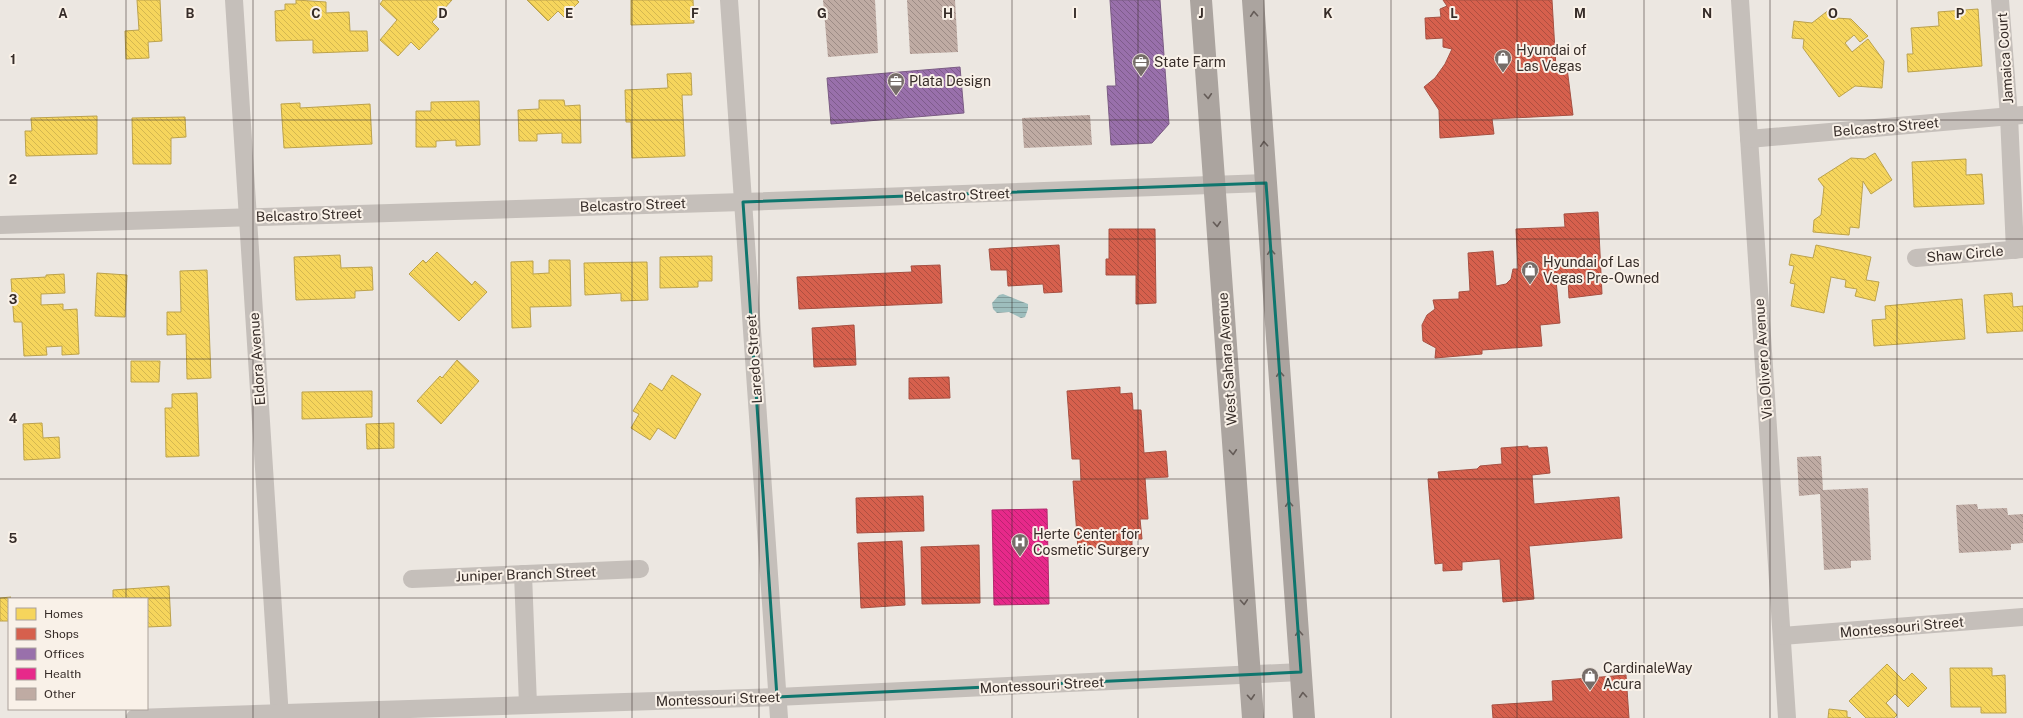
<svg xmlns="http://www.w3.org/2000/svg" width="2023" height="718" viewBox="0 0 2023 718" font-family="'Public Sans',sans-serif">
<style>
.water{fill:url(#water-rules)}
.homes{fill:url(#homes-back-hatch);stroke:#bca24c}
.shops{fill:url(#shops-back-hatch);stroke:#a65042}
.offices{fill:url(#offices-back-hatch);stroke:#7b5c84}
.health{fill:url(#health-back-hatch);stroke:#b22a6d}
.building{fill:url(#building-back-hatch)}
.lines{fill:none;stroke-linecap:round;stroke-linejoin:round}
.minor{stroke:#c5bfba;stroke-width:18}
.major{stroke:#aba49f;stroke-width:22}
.oneway{stroke:#655c58}
.marked{fill:none;stroke:#0f766e;stroke-width:3;stroke-linejoin:round}
.grid{fill:none;stroke:#362c28;stroke-width:1;stroke-opacity:0.55}
.labels{text-anchor:middle;stroke-width:4;stroke-linejoin:round;paint-order:stroke}
.poi-label{font-size:14px;fill:#362c28;stroke:#f9f1e8;text-anchor:start}
.street-label{font-size:14px;fill:#362c28;stroke:#f9f1e8}
.grid-label{font-size:13px;text-anchor:middle;font-weight:bold;fill:#362c28;stroke:#f9f1e8;stroke-width:4;stroke-linejoin:round;paint-order:stroke}
</style>
<defs>
<pattern id="water-rules" width="6" height="5" patternUnits="userSpaceOnUse"><rect width="6" height="5" fill="#9ebebd"/><path d="M0 2.5h6" fill="none" stroke="#829b9a"/></pattern>
<pattern id="homes-back-hatch" width="6" height="6" patternUnits="userSpaceOnUse"><rect width="6" height="6" fill="#f6d55c"/><path d="M-1 5l2 2M0 0l6 6M5-1l2 2" fill="none" stroke="#d4b750"/></pattern>
<pattern id="shops-back-hatch" width="6" height="6" patternUnits="userSpaceOnUse"><rect width="6" height="6" fill="#d6604d"/><path d="M-1 5l2 2M0 0l6 6M5-1l2 2" fill="none" stroke="#ae4f40"/></pattern>
<pattern id="offices-back-hatch" width="6" height="6" patternUnits="userSpaceOnUse"><rect width="6" height="6" fill="#9970ab"/><path d="M-1 5l2 2M0 0l6 6M5-1l2 2" fill="none" stroke="#7e5c8b"/></pattern>
<pattern id="health-back-hatch" width="6" height="6" patternUnits="userSpaceOnUse"><rect width="6" height="6" fill="#e7298a"/><path d="M-1 5l2 2M0 0l6 6M5-1l2 2" fill="none" stroke="#bc2371"/></pattern>
<pattern id="building-back-hatch" width="6" height="6" patternUnits="userSpaceOnUse"><rect width="6" height="6" fill="#bfaba3"/><path d="M-1 5l2 2M0 0l6 6M5-1l2 2" fill="none" stroke="#9c8b85"/></pattern>
</defs>
<rect width="100%" height="100%" fill="#ece7e1"/>
<polygon class="water" points="1003,294 1028,304 1028,309 1025,317 1021,318 1009,312 997,313 993,309 992,303 999,295"/>
<g class="homes">
<polygon points="137,0 160,0 162,41 148,42 149,58 126,59 125,31 139,30"/>
<polygon points="296,0 326,2 326,13 349,12 350,31 367,31 368,51 313,53 313,40 276,41 275,11 285,10 285,4 296,4"/>
<polygon points="383,0 452,0 432,22 439,29 419,50 411,42 398,56 380,40 397,20 380,4"/>
<polygon points="527,0 577,0 579,2 564,17 558,11 548,21"/>
<polygon points="631,0 693,0 694,23 631,25"/>
<polygon points="1830,9 1836,18 1851,19 1868,36 1860,42 1854,35 1845,43 1852,52 1868,39 1884,61 1882,88 1855,86 1839,97 1803,48 1804,39 1792,38 1794,21 1812,23"/>
<polygon points="1978,9 1982,66 1908,72 1907,54 1913,54 1911,28 1939,26 1938,12"/>
<polygon points="691,73 692,95 682,95 685,156 632,158 631,122 626,122 625,90 668,88 667,74"/>
<polygon points="539,100 564,100 565,106 580,105 581,143 562,143 562,133 537,134 537,141 519,141 518,110 539,109"/>
<polygon points="479,101 480,145 456,146 456,140 436,141 436,147 416,147 416,111 431,111 431,102"/>
<polygon points="300,103 300,108 370,104 372,144 284,148 281,104"/>
<polygon points="97,116 97,154 26,156 25,131 32,131 31,118"/>
<polygon points="185,117 186,137 171,138 171,164 133,164 132,118"/>
<polygon points="1875,153 1892,180 1871,194 1863,181 1859,228 1850,227 1849,235 1813,232 1814,220 1821,215 1824,187 1818,179 1851,158 1865,159"/>
<polygon points="1966,159 1966,175 1982,174 1984,204 1914,207 1912,162"/>
<polygon points="1816,245 1871,257 1866,280 1879,282 1875,301 1855,296 1857,289 1845,287 1846,280 1831,277 1824,313 1791,306 1795,284 1790,283 1794,266 1789,265 1791,254 1813,258"/>
<polygon points="437,252 472,285 475,281 487,292 459,321 409,274 423,260 426,263"/>
<polygon points="340,255 341,268 372,267 373,290 355,291 355,298 296,300 294,257"/>
<polygon points="712,256 712,281 698,281 698,287 660,288 660,257"/>
<polygon points="549,260 570,260 571,306 530,307 531,327 512,328 511,262 533,261 533,274 549,273"/>
<polygon points="647,262 648,300 621,301 621,293 585,295 584,263"/>
<polygon points="207,270 211,378 187,379 186,334 167,335 167,312 181,312 180,271"/>
<polygon points="97,273 127,275 125,317 95,316"/>
<polygon points="64,274 65,293 41,294 41,305 63,304 63,310 77,309 79,354 62,355 62,346 46,347 47,355 24,356 22,322 14,322 11,279 46,277 46,275"/>
<polygon points="2012,293 2013,307 2023,306 2023,331 1987,333 1984,295"/>
<polygon points="1962,299 1965,339 1874,346 1872,320 1886,319 1885,306"/>
<polygon points="457,360 479,381 441,424 417,401 440,376 442,378"/>
<polygon points="131,361 160,361 159,382 131,382"/>
<polygon points="672,375 701,394 675,439 658,428 650,440 631,428 639,414 633,411 650,383 662,391"/>
<polygon points="372,391 372,417 302,419 302,392"/>
<polygon points="197,393 199,456 166,457 165,408 172,408 172,394"/>
<polygon points="42,423 43,438 59,437 60,458 24,460 23,424"/>
<polygon points="394,423 394,448 367,449 366,424"/>
<polygon points="169,586 171,626 147,627 147,599 113,599 113,590"/>
<polygon points="11,597 9,599 9,621 0,621 0,598"/>
<polygon points="1887,664 1904,681 1912,673 1927,688 1908,707 1895,694 1886,703 1897,715 1894,718 1866,718 1849,701"/>
<polygon points="1950,668 1992,668 1992,676 2005,675 2006,713 1981,713 1981,707 1951,707"/>
<polygon points="1829,709 1847,711 1847,717 1851,718 1828,718"/>
</g>
<g class="shops">
<polygon points="1443,0 1552,0 1556,68 1567,68 1573,115 1492,119 1494,134 1440,138 1439,110 1424,87 1435,78 1445,64 1452,49 1443,47 1443,38 1426,39 1425,18 1441,17 1440,9 1447,6"/>
<polygon points="1598,212 1602,294 1569,298 1568,280 1556,280 1560,323 1540,325 1542,346 1482,350 1482,354 1435,358 1436,348 1423,341 1422,325 1427,315 1435,309 1433,300 1459,299 1459,292 1470,291 1468,253 1493,251 1496,286 1506,284 1511,279 1513,269 1518,269 1516,229 1565,227 1564,214"/>
<polygon points="1109,229 1155,229 1156,303 1136,304 1136,275 1106,275 1106,259 1109,259"/>
<polygon points="1059,245 1062,292 1044,293 1043,284 1008,286 1007,270 991,270 989,249"/>
<polygon points="940,265 942,303 799,309 797,277 912,272 911,266"/>
<polygon points="854,325 856,365 814,367 812,328"/>
<polygon points="949,377 950,398 909,399 909,378"/>
<polygon points="1120,387 1120,394 1132,393 1133,410 1141,410 1144,453 1166,451 1168,477 1145,478 1148,519 1140,519 1142,539 1132,539 1132,545 1078,549 1073,481 1081,481 1080,459 1072,459 1067,391"/>
<polygon points="1528,446 1528,448 1547,447 1550,473 1532,475 1534,504 1619,497 1622,538 1529,546 1534,599 1503,602 1500,559 1462,562 1462,570 1443,571 1443,563 1435,564 1428,479 1439,479 1438,472 1477,469 1480,466 1502,464 1501,448"/>
<polygon points="923,496 924,531 857,533 856,498"/>
<polygon points="902,541 905,605 861,608 858,543"/>
<polygon points="979,545 980,603 922,604 921,547"/>
<polygon points="1626,675 1629,718 1493,718 1492,705 1553,701 1552,681"/>
</g>
<g class="offices">
<polygon points="1110,0 1160,0 1169,124 1152,143 1111,145 1107,86 1116,86"/>
<polygon points="960,67 964,113 831,124 827,78"/>
</g>
<polygon class="health" points="1047,509 1049,604 994,605 992,510"/>
<g class="building">
<polygon points="823,0 875,0 878,53 828,57"/>
<polygon points="907,0 955,0 958,52 910,54"/>
<polygon points="1090,115 1092,145 1024,148 1022,118"/>
<polygon points="1821,456 1823,490 1868,488 1871,560 1851,561 1851,568 1824,570 1820,494 1799,496 1797,457"/>
<polygon points="1977,504 1978,509 2007,508 2008,515 2023,514 2023,543 2011,544 2011,550 1959,553 1956,505"/>
</g>
<g class="lines">
<g class="minor">
<polyline points="234,0 280,718"/>
<polyline points="729,0 779,718"/>
<polyline points="1740,0 1787,718"/>
<polyline points="2000,0 2009,116 2015,250"/>
<polyline points="1749,139 2023,115"/>
<polyline points="0,225 743,202 1266,183"/>
<polyline points="1916,258 2023,249"/>
<polyline points="523,574 528,705"/>
<polyline points="412,579 640,569"/>
<polyline points="1782,636 2023,617"/>
<polyline points="135,718 777,697 1301,672"/>
</g>
<g class="major">
<polyline points="1201,0 1253,718"/>
<polyline points="1253,0 1304,718"/>
</g>
</g>
<defs><path id="oneway-chevron" d="M-2-3.5L2.5 0L-2 3.5" fill="none" stroke-width="1.6" stroke-linecap="round" stroke-linejoin="round"/></defs>
<g class="oneway">
<use href="#oneway-chevron" transform="translate(1254 14) rotate(-94)"/>
<use href="#oneway-chevron" transform="translate(1208 96) rotate(86)"/>
<use href="#oneway-chevron" transform="translate(1264 144) rotate(-94)"/>
<use href="#oneway-chevron" transform="translate(1217 224) rotate(86)"/>
<use href="#oneway-chevron" transform="translate(1271 252) rotate(-94)"/>
<use href="#oneway-chevron" transform="translate(1280 374) rotate(-94)"/>
<use href="#oneway-chevron" transform="translate(1233 452) rotate(86)"/>
<use href="#oneway-chevron" transform="translate(1289 504) rotate(-94)"/>
<use href="#oneway-chevron" transform="translate(1244 602) rotate(86)"/>
<use href="#oneway-chevron" transform="translate(1299 633) rotate(-94)"/>
<use href="#oneway-chevron" transform="translate(1303 695) rotate(-94)"/>
<use href="#oneway-chevron" transform="translate(1251 697) rotate(86)"/>
</g>
<path class="marked" d="M1266,183L1301,672L777,697L743,202Z"/>
<path class="grid" d="M126,0V599M253,0V718M379,0V718M506,0V718M632,0V718M759,0V718M885,0V718M1012,0V718M1138,0V718M1264,0V718M1391,0V718M1517,0V718M1644,0V718M1770,0V718M1897,0V718M0,120H2023M0,239H2023M0,359H2023M0,479H2023M0,598H2023M126,709V718"/>
<defs>
<g id="shop-pin" transform="scale(0.9)"><path d="M0 17L-7.5 6A9.5 9.5 0 1 1 7.5 6Z" fill="#766d69" stroke="#f9f1e8"/><path d="M-5-2.5h2.3a2.7 3.5 0 0 1 5.4 0H5L5.5 6h-11ZM-1.5-2.5h3a1.5 2.3 0 0 0-3 0Z" fill="#fff"/></g>
<g id="office-pin" transform="scale(0.9)"><path d="M0 17L-7.5 6A9.5 9.5 0 1 1 7.5 6Z" fill="#766d69" stroke="#f9f1e8"/><path d="M-6-3h4V-5.5h4V-3h4V5H-6ZM-1-4.5V-3h2v-1.5ZM-6 0V1H6V0Z" fill="#fff"/></g>
<g id="hospital-pin" transform="scale(0.9)"><path d="M0 17L-7.5 6A9.5 9.5 0 1 1 7.5 6Z" fill="#766d69" stroke="#f9f1e8"/><path d="M-5-5h3v3.5h4V-5h3V5h-3V1.5h-4V5h-3Z" fill="#fff"/></g>
</defs>
<g fill-rule="evenodd">
<use href="#shop-pin" x="1503" y="58"/>
<use href="#office-pin" x="1141" y="62"/>
<use href="#office-pin" x="896" y="81"/>
<use href="#shop-pin" x="1530" y="270"/>
<use href="#hospital-pin" x="1020" y="542"/>
<use href="#shop-pin" x="1590" y="676"/>
</g>
<g class="labels">
<g class="poi-label">
<text x="1516" y="55">Hyundai of<tspan x="1516" dy="16">Las Vegas</tspan></text>
<text x="1154" y="67">State Farm</text>
<text x="909" y="86">Plata Design</text>
<text x="1543" y="267">Hyundai of Las<tspan x="1543" dy="16">Vegas Pre-Owned</tspan></text>
<text x="1033" y="539">Herte Center for<tspan x="1033" dy="16">Cosmetic Surgery</tspan></text>
<text x="1603" y="673">CardinaleWay<tspan x="1603" dy="16">Acura</tspan></text>
</g>
<g class="street-label">
<text transform="translate(2005 58) rotate(-94)" y="5">Jamaica Court</text>
<text transform="translate(1886 127) rotate(-5)" y="5">Belcastro Street</text>
<text transform="translate(957 195) rotate(-2)" y="5">Belcastro Street</text>
<text transform="translate(633 205) rotate(-2)" y="5">Belcastro Street</text>
<text transform="translate(309 215) rotate(-2)" y="5">Belcastro Street</text>
<text transform="translate(1965 254) rotate(-5)" y="5">Shaw Circle</text>
<text transform="translate(257 359) rotate(-94)" y="5">Eldora Avenue</text>
<text transform="translate(754 359) rotate(-94)" y="5">Laredo Street</text>
<text transform="translate(1227 359) rotate(-94)" y="5">West Sahara Avenue</text>
<text transform="translate(1763 359) rotate(-94)" y="5">Via Olivero Avenue</text>
<text transform="translate(526 574) rotate(-2)" y="5">Juniper Branch Street</text>
<text transform="translate(1902 627) rotate(-5)" y="5">Montessouri Street</text>
<text transform="translate(1042 685) rotate(-3)" y="5">Montessouri Street</text>
<text transform="translate(718 699) rotate(-2)" y="5">Montessouri Street</text>
</g>
</g>
<g class="grid-label">
<text x="63" y="18">A</text>
<text x="190" y="18">B</text>
<text x="316" y="18">C</text>
<text x="443" y="18">D</text>
<text x="569" y="18">E</text>
<text x="695" y="18">F</text>
<text x="822" y="18">G</text>
<text x="948" y="18">H</text>
<text x="1075" y="18">I</text>
<text x="1201" y="18">J</text>
<text x="1328" y="18">K</text>
<text x="1454" y="18">L</text>
<text x="1580" y="18">M</text>
<text x="1707" y="18">N</text>
<text x="1833" y="18">O</text>
<text x="1960" y="18">P</text>
<text x="13" y="64">1</text>
<text x="13" y="184">2</text>
<text x="13" y="304">3</text>
<text x="13" y="423">4</text>
<text x="13" y="543">5</text>
</g>
<rect x="8" y="598" width="140" height="112" fill="#f9f1e8" stroke="#aba29b"/>
<rect x="16" y="608" width="20" height="12" fill="#f6d55c" stroke="#aba29b"/>
<text x="44" y="618" font-size="12" fill="#362c28">Homes</text>
<rect x="16" y="628" width="20" height="12" fill="#d6604d" stroke="#aba29b"/>
<text x="44" y="638" font-size="12" fill="#362c28">Shops</text>
<rect x="16" y="648" width="20" height="12" fill="#9970ab" stroke="#aba29b"/>
<text x="44" y="658" font-size="12" fill="#362c28">Offices</text>
<rect x="16" y="668" width="20" height="12" fill="#e7298a" stroke="#aba29b"/>
<text x="44" y="678" font-size="12" fill="#362c28">Health</text>
<rect x="16" y="688" width="20" height="12" fill="#bfaba3" stroke="#aba29b"/>
<text x="44" y="698" font-size="12" fill="#362c28">Other</text>
</svg>
